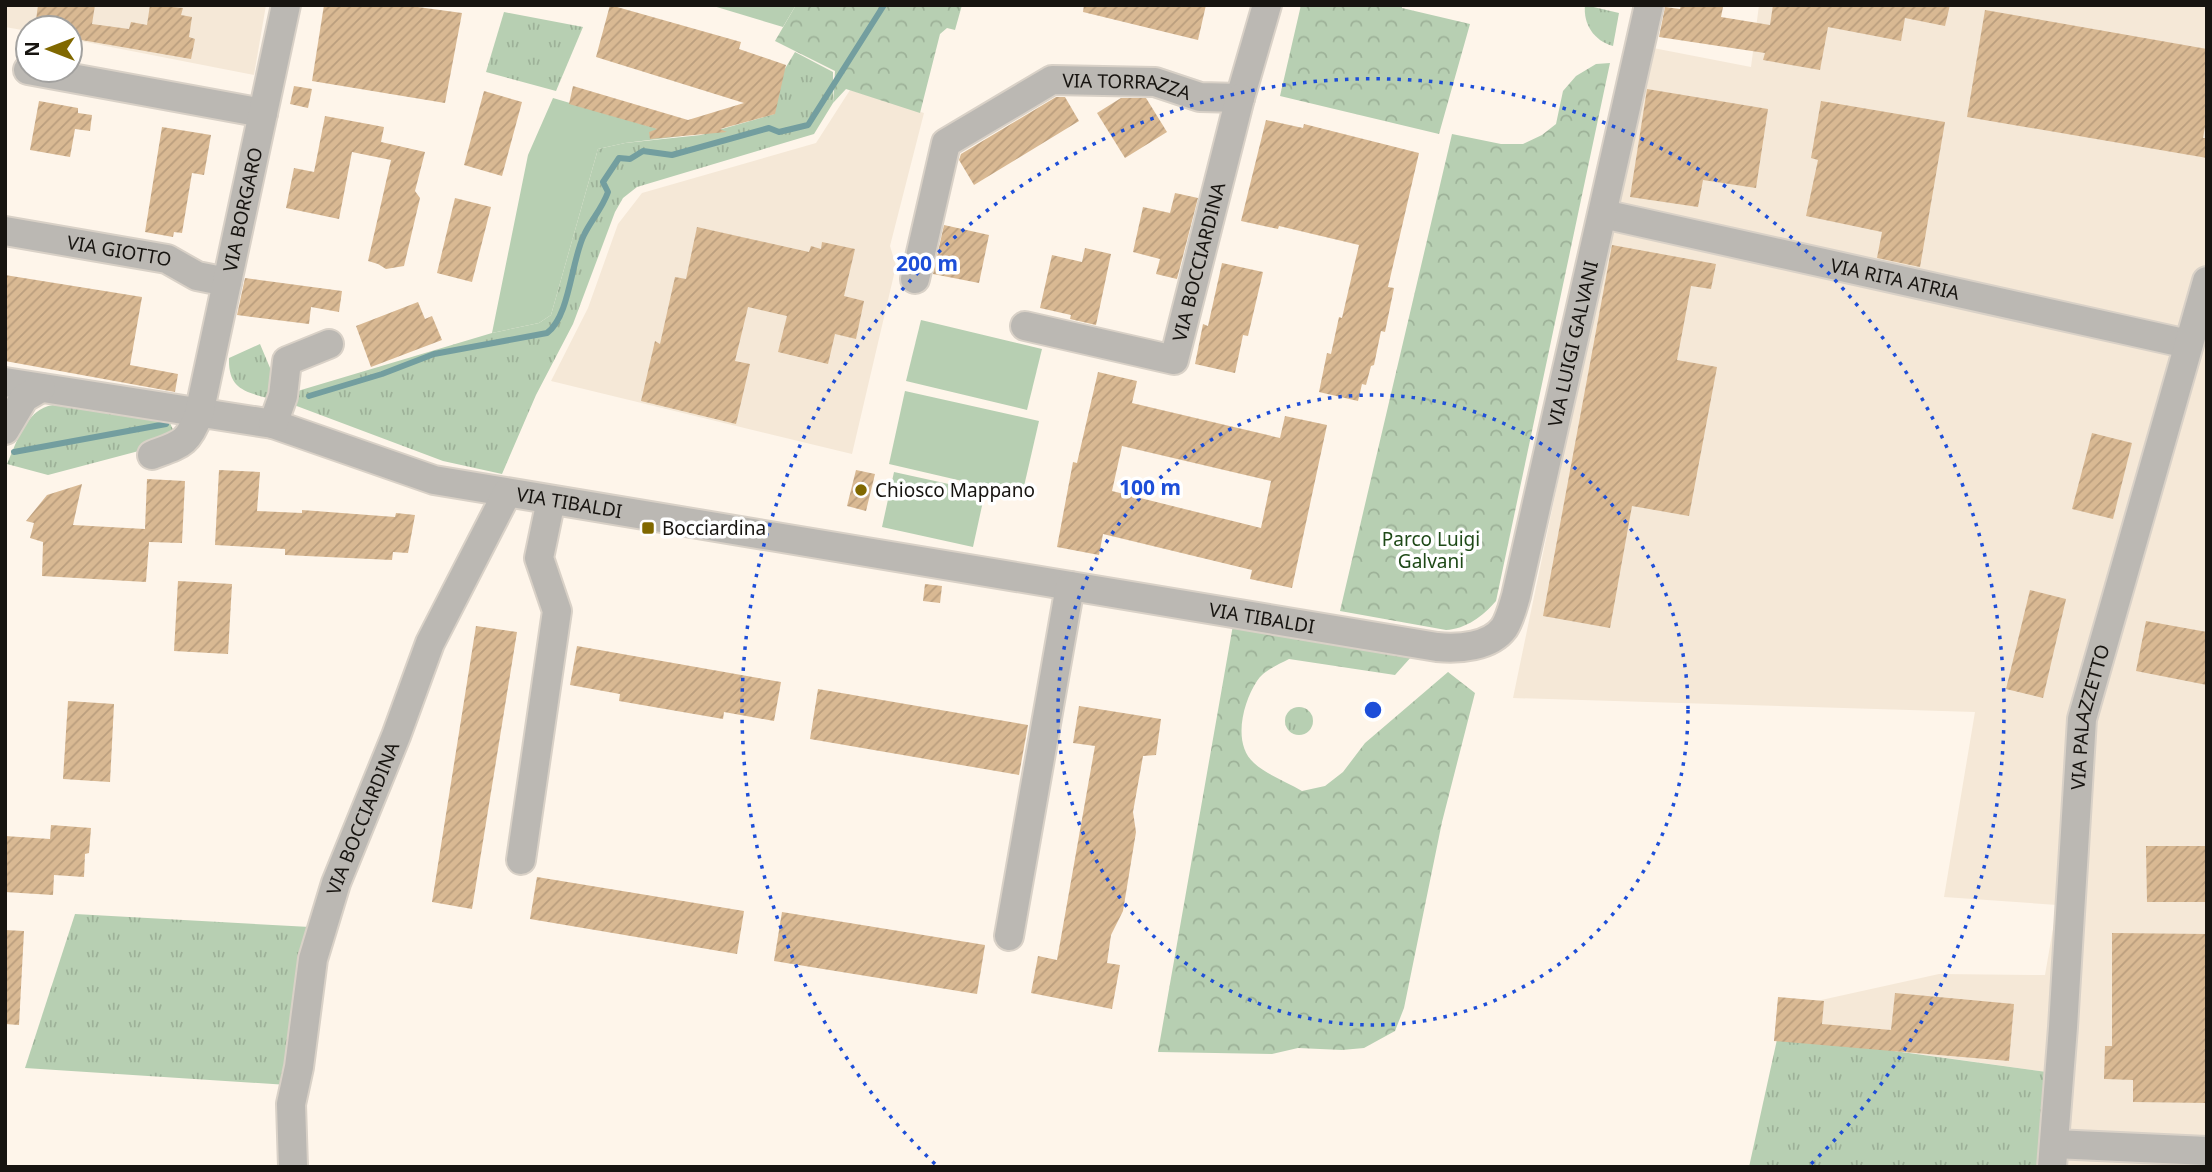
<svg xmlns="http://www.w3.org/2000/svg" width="2212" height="1172" viewBox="0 0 2212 1172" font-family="'Noto Sans',sans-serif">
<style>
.built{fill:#f5e8d7}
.grass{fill:url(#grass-tufts)}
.forest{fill:url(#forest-crowns)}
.garden{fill:#b7cfb2}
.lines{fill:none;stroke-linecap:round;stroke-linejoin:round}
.stream{stroke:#739e9f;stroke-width:6}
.building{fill:url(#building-hatch);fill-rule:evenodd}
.minor-casing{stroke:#d9d1c7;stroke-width:32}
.minor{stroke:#bbb8b3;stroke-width:28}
.ring{fill:none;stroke:#1d4ed8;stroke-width:3.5;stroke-dasharray:3.5 7}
.poi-dot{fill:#806800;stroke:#fff;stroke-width:2.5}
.labels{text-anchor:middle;stroke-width:7;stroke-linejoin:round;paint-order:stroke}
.street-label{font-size:19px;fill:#171410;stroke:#fff}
.poi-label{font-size:19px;fill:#171410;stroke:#fff;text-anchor:start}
.park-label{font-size:19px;fill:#1e4917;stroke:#fff}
.centre{fill:#1d4ed8;stroke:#fff;stroke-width:3.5}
.ring-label{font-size:21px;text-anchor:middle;font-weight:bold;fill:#1d4ed8;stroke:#fff;stroke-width:7;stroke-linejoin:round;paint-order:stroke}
</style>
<defs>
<pattern id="grass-tufts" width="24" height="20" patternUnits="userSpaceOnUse" patternTransform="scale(1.75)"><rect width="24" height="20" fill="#b7cfb2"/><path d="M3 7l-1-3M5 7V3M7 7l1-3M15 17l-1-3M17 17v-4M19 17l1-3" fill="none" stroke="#9db198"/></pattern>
<pattern id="forest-crowns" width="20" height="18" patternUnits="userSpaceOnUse" patternTransform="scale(1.75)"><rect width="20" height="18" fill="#b7cfb2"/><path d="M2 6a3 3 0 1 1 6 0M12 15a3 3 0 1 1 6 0" fill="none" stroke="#9db198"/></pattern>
<pattern id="building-hatch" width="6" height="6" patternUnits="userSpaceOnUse" patternTransform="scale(1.75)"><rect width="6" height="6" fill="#d9b993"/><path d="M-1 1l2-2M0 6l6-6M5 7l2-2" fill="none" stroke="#ba9e7e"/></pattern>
</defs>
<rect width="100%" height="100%" fill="#fef5ea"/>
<g class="built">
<polygon points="5,5 266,5 254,75 70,39 70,28 28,28 28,31 5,27"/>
<polygon points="1759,5 2207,5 2207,1167 2046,1167 2053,1073 1783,1035 1785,1008 1939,974 2045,975 2057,905 1944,897 1975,712 1513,698 1648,47 1751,67"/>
<polygon points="850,90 924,113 890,246 896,266 852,454 551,381 588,308 618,224 642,193 816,143"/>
</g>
<g class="grass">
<path d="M1585,5L1619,13L1613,46C1594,41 1583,24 1585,5Z"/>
<polygon points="504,12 583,27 556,91 486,72"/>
<polygon points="795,52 833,72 833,103 814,134 637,187 623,198 615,212 573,324 536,395 502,474 443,461 294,405 296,392 301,390 492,333 539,323 551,315 598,149 625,143 701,135 774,114 783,72"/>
<path d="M260,344L273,375L271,399C245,392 228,389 229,358Z"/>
<path d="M53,405L170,423L175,434L169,443L48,475L7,464C17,442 26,409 53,405Z"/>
<circle cx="1299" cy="721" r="14"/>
<polygon points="75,914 310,927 288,1085 25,1068"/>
<polygon points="1778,1035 2054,1073 2046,1167 1749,1167"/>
</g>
<g class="forest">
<polygon points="796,5 962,5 955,30 947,28 940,34 920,113 846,89 833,103 835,71 775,41"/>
<polygon points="1301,5 1402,5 1402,8 1470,24 1439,134 1280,96"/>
<path d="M1610,63L1496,601C1483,616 1466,629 1446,630L1340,611L1452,134L1501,144H1523L1542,135L1556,124L1563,91L1576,76L1596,64Z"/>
<path d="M1233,625L1412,656L1395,675L1289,659C1279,664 1263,671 1257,681C1243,702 1232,744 1254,763C1267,775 1287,782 1302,791L1325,786L1343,772L1365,743L1448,672L1475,693L1442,822L1404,1008L1395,1031L1364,1048L1342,1050L1298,1048L1272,1054L1158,1052Z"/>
</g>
<g class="garden">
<polygon points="710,5 796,5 783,27"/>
<polygon points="553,98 682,136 625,143 598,149 551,315 539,323 492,333 528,155"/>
<polygon points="921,320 1042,349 1027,410 906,381"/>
<polygon points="905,391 1039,421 1022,495 889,464"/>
<polygon points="894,472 985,492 973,547 882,527"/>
</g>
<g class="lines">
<g class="stream">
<path d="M309,396L382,374L434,354L547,333C570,316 571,261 584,235C591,220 602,209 608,192L603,182L619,158L630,159L643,151L672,155L769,128L779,132L808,125L884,5"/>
<polyline points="14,452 166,424"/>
</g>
</g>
<g class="building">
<polygon points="38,5 95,5 92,24 129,29 131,22 147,25 150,5 183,8 181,15 192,17 189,37 195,39 191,59 70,38 70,28 35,28"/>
<polygon points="324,5 403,5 462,13 445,103 312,81"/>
<polygon points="610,5 741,42 739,49 786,65 775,114 720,129 727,132 650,139 649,132 657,129 569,104 573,86 688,120 744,103 596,57"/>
<polygon points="1084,5 1206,5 1198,40 1083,12"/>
<polygon points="1681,5 1723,7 1721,17 1770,25 1773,5 1950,5 1945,26 1905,18 1901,41 1828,27 1820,70 1763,60 1765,53 1659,37 1665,7 1680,9"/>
<polygon points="1985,10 2207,49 2207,116 2203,138 2207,138 2207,158 1967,117"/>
<polygon points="294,86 312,89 308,108 290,104"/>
<polygon points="1647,89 1768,109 1756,188 1703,180 1698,207 1630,197"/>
<polygon points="484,91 522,102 502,176 464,165"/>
<polygon points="1056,97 1065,97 1079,121 974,185 959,160 961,154"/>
<polygon points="1121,98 1146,98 1167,132 1125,158 1097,113"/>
<polygon points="39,101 78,108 78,113 92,115 90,131 75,129 70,157 30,150"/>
<polygon points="1821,101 1945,122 1920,267 1877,258 1882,232 1806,216 1818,160 1811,158"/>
<polygon points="325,116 384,127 381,142 425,152 415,191 420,198 404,266 386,269 378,264 368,261 391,160 352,152 339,219 286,208 294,168 314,172"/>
<polygon points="1266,120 1303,128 1304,124 1419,153 1388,287 1394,288 1385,332 1381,331 1374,365 1371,366 1366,385 1362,384 1358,401 1319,392 1327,353 1331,354 1339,317 1342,318 1359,245 1279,226 1278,229 1241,221"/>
<polygon points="162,127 211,135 204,175 192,173 182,233 174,232 173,237 145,232"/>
<polygon points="1175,193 1198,198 1177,279 1156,274 1160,259 1133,252 1143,207 1170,213"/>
<polygon points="455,198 491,207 472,282 437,273"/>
<polygon points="944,225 989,235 979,283 933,274"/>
<polygon points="697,227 809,252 811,246 821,249 822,242 855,249 844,296 864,301 856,339 835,334 828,364 778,352 787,316 748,307 735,361 750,364 736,424 641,401 655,341 660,344 675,277 686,279"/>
<polygon points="1612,245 1716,264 1711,289 1691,286 1677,360 1717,367 1689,516 1632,506 1610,628 1543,616"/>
<polygon points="1085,248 1111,254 1096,325 1070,319 1071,315 1040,308 1052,255 1082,262"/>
<polygon points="1222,263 1263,272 1248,336 1243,335 1235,373 1195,364 1203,324 1208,326"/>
<polygon points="5,275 142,297 130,365 178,374 175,392 5,361"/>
<polygon points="245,278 342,291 339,312 311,307 309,324 237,315"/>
<polygon points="418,302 425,319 432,316 442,340 371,367 356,326"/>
<path d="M1098,372L1137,381L1132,403L1280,438L1285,416L1327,425L1292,588L1250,579L1252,570L1103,534L1099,555L1057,547L1073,462L1077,463ZM1122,446L1271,481L1261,528L1112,491Z"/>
<polygon points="2092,433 2132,443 2113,519 2072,509"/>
<polygon points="219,470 260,472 257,511 302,513 302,510 395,517 396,513 415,515 408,553 393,552 392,560 285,555 285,549 215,545"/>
<polygon points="856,470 875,474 866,511 847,506"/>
<polygon points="147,479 185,481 182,543 149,542 146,582 42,576 43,542 30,538 34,523 26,521 47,495 82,484 73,525 145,529"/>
<polygon points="178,581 232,584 228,654 174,651"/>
<polygon points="925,584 942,586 940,603 923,601"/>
<polygon points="2030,590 2066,599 2043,698 2006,689"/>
<polygon points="2146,621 2207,632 2207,685 2136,671"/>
<polygon points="476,626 517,632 472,909 432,902"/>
<polygon points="577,646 781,682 774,721 724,712 723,719 619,701 620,694 570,685"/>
<polygon points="818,689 1028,725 1019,775 810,739"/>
<polygon points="68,701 114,704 110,782 63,779"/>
<polygon points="1079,706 1161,719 1156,755 1143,756 1133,812 1136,832 1123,911 1111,935 1107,963 1120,965 1112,1009 1031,993 1038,956 1057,960 1095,746 1073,743"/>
<polygon points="51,825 91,828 89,853 85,854 84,877 54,875 53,895 5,892 5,836 50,839"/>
<polygon points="2146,846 2207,846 2207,902 2147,902"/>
<polygon points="537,877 744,911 737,954 530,919"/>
<polygon points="782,912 985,945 977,994 774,961"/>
<polygon points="5,930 24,931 19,1025 5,1024"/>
<polygon points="2112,933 2207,934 2207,1103 2133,1102 2133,1080 2104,1079 2105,1046 2112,1046"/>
<polygon points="1895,993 2014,1004 2009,1061 1774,1041 1778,997 1824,1001 1822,1024 1891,1030"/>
</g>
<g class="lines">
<g class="minor-casing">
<g id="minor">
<polyline points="28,70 263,113"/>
<path id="s1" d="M1603,214L2188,344"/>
<path id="s2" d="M5,231L167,259L197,276L227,282"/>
<path id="s3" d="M915,279L946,143L1052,80L1155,82L1200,97L1240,98L1267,5"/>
<path id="s4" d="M1025,326L1174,360L1240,98"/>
<path id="s5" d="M5,382L273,424L434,480L1437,647C1459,649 1490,647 1504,628C1510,619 1513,606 1516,596L1649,5"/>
<polyline points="273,424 283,396 287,361 329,344"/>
<polyline points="5,430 24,398 41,388"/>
<path id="s6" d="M152,455C181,444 188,444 199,414L286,5"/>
<polyline points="521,860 557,611 539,558 551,500"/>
<polyline points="1009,936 1070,586"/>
<polyline points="2054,1144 2207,1151"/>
<path id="s7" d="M293,1167L291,1104L299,1067L313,959L336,883L396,736L430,643L507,493"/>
<path id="s8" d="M2052,1167L2063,1027L2082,719L2207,281"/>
</g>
</g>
<use href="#minor" class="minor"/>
</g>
<g class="ring">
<circle cx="1373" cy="710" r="315"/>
<path d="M935 1164A631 631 0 1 1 1811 1164"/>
</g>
<g class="poi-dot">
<circle cx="861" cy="490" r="7"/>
<rect x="641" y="521" width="14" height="14" rx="3.5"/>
</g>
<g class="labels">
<g class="street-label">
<text dy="7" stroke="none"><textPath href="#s3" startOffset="338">VIA TORRAZZA</textPath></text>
<text dy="7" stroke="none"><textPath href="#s6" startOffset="275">VIA BORGARO</textPath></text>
<text dy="7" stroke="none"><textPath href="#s2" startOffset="116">VIA GIOTTO</textPath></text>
<text dy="7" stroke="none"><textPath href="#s4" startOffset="254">VIA BOCCIARDINA</textPath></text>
<text dy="7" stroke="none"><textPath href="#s1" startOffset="299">VIA RITA ATRIA</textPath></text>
<text dy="7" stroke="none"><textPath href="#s5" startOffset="1824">VIA LUIGI GALVANI</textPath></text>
<text dy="7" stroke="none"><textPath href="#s5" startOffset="579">VIA TIBALDI</textPath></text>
<text dy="7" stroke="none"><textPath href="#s5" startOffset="1281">VIA TIBALDI</textPath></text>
<text dy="7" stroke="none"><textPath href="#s8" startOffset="452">VIA PALAZZETTO</textPath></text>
<text dy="7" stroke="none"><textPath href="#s7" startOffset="359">VIA BOCCIARDINA</textPath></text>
</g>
<g class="poi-label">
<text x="875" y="497">Chiosco Mappano</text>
<text x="662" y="535">Bocciardina</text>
</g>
<g class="park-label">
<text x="1431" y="546">Parco Luigi<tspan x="1431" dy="22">Galvani</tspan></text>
</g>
</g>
<circle cx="1373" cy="710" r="10" class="centre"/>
<g class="ring-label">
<text x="927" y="271">200 m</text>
<text x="1150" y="495">100 m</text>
</g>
<rect width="2212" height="1172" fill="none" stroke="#171410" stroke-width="14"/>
<g transform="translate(49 49) rotate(270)"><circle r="33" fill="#ffffff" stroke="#a2a19f" stroke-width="2"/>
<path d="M0-5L12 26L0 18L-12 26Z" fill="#806800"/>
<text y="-10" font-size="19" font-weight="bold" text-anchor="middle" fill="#171410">N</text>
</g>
</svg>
